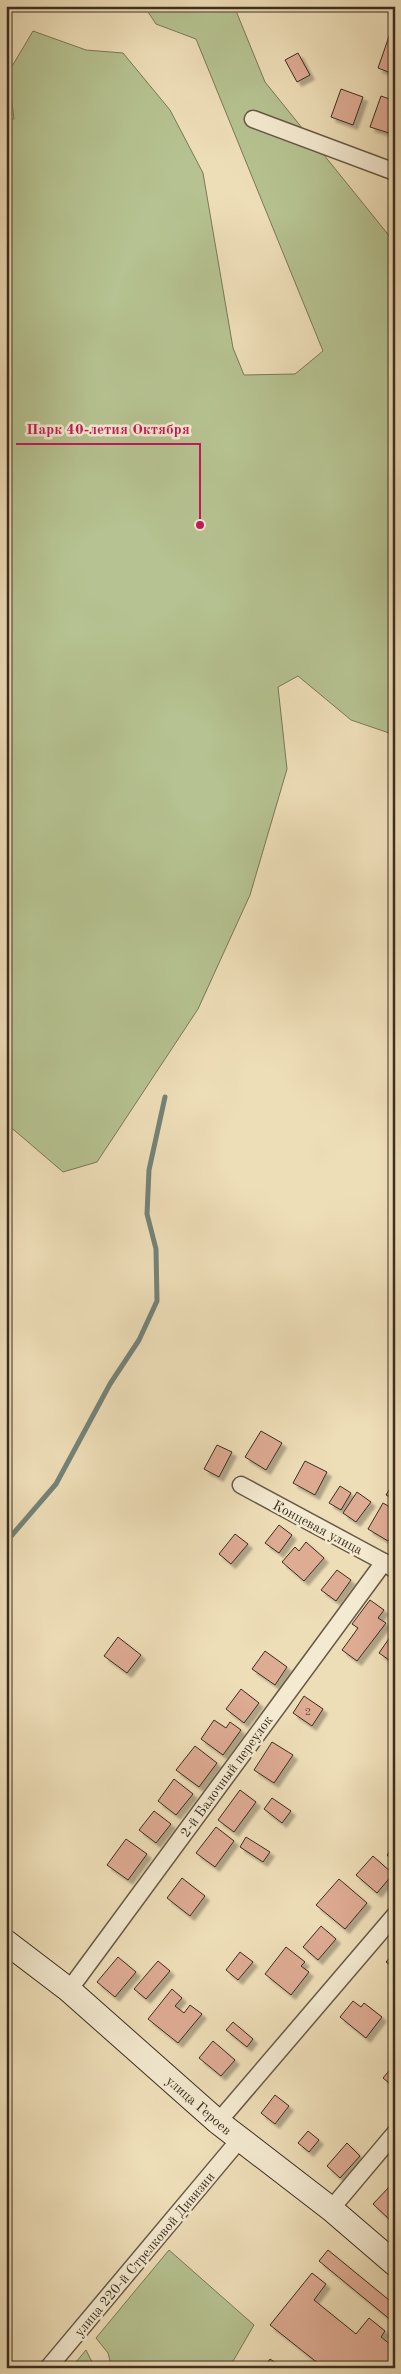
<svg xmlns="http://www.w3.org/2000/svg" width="401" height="2374" viewBox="0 0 401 2374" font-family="'Old Standard TT',serif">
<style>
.green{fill:#b6c291;stroke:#797858}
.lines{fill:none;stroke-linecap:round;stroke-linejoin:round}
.stream{stroke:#748378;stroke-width:5}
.building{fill:#deab93;stroke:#3c2e1f;filter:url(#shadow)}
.street-casing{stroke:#685a45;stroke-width:19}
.secondary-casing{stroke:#3c2e1f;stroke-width:26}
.street{stroke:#f4ead1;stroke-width:16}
.secondary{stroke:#f4ead1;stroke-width:24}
.labels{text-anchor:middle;stroke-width:5;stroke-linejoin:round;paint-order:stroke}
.number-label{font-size:11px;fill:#644d3c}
.street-label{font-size:14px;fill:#3c2e1f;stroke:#f4ead1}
.leader{fill:none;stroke:#c2185b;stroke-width:2}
.callout-dot{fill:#c2185b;stroke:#f4ead1;stroke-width:2}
.callout-label{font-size:15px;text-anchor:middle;font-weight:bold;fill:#c2185b;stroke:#f4ead1;stroke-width:5;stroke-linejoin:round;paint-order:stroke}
</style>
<defs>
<filter id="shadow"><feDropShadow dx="4.5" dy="4.5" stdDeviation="1" flood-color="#0004"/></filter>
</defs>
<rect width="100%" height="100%" fill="#eedeb8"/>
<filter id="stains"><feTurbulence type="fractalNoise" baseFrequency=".004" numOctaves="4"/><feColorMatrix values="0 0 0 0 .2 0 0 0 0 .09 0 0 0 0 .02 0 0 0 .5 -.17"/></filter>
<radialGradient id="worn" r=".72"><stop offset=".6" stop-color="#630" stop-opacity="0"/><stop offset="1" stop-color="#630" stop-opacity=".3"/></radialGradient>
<g class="green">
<polygon points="144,6 234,6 265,82 395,243 395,735 351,720 298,676 278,687 287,769 250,895 198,1009 97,1162 63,1172 14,1130 6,1126 6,119 14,119 8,73 33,31 86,50 123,53 170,110 203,173 233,348 244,375 295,374 323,351 196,39 156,24"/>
<polygon points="169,2250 254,2325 232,2363 238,2368 112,2368 108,2353 96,2338"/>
<polygon points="86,2350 95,2368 71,2368"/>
</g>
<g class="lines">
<polyline class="stream" points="6,1542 56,1484 110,1384 139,1340 157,1301 156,1249 147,1214 149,1170 165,1097"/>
</g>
<g class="building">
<polygon points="393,25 395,25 395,62 391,73 378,68"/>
<polygon points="298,53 310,75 297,82 285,60"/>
<polygon points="341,89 363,97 353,125 331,117"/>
<polygon points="381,96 395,101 395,117 389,133 370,127"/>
<polygon points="261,1431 282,1443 266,1470 245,1457"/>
<polygon points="217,1445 232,1452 219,1477 204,1469"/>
<polygon points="305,1461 327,1472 315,1495 293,1483"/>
<polygon points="395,1480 395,1500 386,1495"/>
<polygon points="340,1486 351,1493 341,1510 329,1503"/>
<polygon points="357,1492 371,1502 356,1522 343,1513"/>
<polygon points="383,1503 395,1510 395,1530 388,1541 368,1529"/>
<polygon points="279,1525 292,1535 279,1553 265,1543"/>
<polygon points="235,1534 248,1544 231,1564 219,1554"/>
<polygon points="306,1542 324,1558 304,1581 282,1562 295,1547 299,1551"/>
<polygon points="337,1570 351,1580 336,1601 321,1590"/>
<polygon points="370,1600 384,1610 378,1618 386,1623 357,1661 342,1650 358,1628 352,1624"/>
<polygon points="395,1630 395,1658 392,1662 379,1653"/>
<polygon points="118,1637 141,1655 127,1673 104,1656"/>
<polygon points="265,1651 287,1667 275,1685 252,1669"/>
<polygon points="241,1689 259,1703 244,1723 226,1709"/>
<polygon points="304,1696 323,1709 312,1726 293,1713"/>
<polygon points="214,1720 226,1728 230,1722 241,1730 223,1755 201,1739"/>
<polygon points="272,1742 293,1755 274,1783 254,1770"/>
<polygon points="195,1746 217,1763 199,1787 176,1770"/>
<polygon points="174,1779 193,1794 176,1815 158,1801"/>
<polygon points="240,1790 256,1802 234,1832 218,1820"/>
<polygon points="272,1798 291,1811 282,1823 264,1809"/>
<polygon points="154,1811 171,1824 156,1843 139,1830"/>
<polygon points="216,1827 234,1841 215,1867 196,1853"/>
<polygon points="246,1837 270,1852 263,1862 240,1847"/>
<polygon points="126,1839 147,1854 128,1880 107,1865"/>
<polygon points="395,1845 395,1861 387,1855"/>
<polygon points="373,1856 393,1874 377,1893 356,1875"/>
<polygon points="182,1878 205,1896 190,1916 167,1898"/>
<polygon points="339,1879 367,1903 345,1929 316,1905"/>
<polygon points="321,1926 336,1939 318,1960 303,1947"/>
<polygon points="286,1947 305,1962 301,1966 309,1972 291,1995 265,1974"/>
<polygon points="240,1952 253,1962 238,1980 226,1970"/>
<polygon points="395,1952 395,1969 386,1962"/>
<polygon points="118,1957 136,1972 115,1997 97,1982"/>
<polygon points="158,1961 170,1971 146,1999 134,1989"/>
<polygon points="172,1989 182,1998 175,2006 184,2013 190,2005 202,2014 178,2043 148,2019"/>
<polygon points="353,2001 361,2007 364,2003 382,2017 366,2038 340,2017"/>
<polygon points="233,2022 253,2039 247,2047 226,2030"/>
<polygon points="213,2041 235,2060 221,2076 199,2058"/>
<polygon points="394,2065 395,2065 395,2088 383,2078"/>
<polygon points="275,2095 289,2106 275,2124 261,2113"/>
<polygon points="308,2131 319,2140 309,2152 298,2143"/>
<polygon points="347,2143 360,2156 340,2178 327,2166"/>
<polygon points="391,2185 395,2188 395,2215 390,2220 373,2204"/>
<polygon points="328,2250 395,2305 395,2317 392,2321 319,2261"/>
<polygon points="312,2273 326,2284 314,2300 356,2334 369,2318 385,2331 381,2337 395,2348 395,2368 324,2368 270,2325"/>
<polygon points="270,2359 283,2368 264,2368"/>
</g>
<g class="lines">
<g class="street-casing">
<g id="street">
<polyline points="253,119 395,172"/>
<polyline points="241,1485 384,1562 395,1570"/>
<polyline points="69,1990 384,1562"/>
<polyline points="218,2122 395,1915"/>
<polyline points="331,2209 395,2133"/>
<polyline points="48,2368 240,2139"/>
</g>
</g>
<g class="secondary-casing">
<polyline id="secondary" points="6,1942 69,1990 218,2122 331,2209 395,2264"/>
</g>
<use href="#street" class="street"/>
<use href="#secondary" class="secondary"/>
</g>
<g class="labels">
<g class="number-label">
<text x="308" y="1715">2</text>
</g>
<g class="street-label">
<text transform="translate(318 1527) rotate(28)" y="5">Концевая улица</text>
<text transform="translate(226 1776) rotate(-54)" y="5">2-й Балочный переулок</text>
<text transform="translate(199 2105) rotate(41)" y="5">улица Героев</text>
<text transform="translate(144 2254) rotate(-50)" y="5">улица 220-й Стрелковой Дивизии</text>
</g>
</g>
<path class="leader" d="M200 525L200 444H16"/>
<circle class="callout-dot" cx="200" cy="525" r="5"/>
<g class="callout-label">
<text x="108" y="434">Парк 40-летия Октября</text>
</g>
<rect width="401" height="2374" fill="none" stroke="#eedeb8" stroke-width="25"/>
<rect x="8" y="8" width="386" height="2359" fill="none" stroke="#3c2e1f" stroke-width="2.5"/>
<rect x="12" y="12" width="376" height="2349" fill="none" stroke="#3c2e1f"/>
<rect width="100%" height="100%" filter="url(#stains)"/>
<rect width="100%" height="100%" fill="url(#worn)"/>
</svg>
